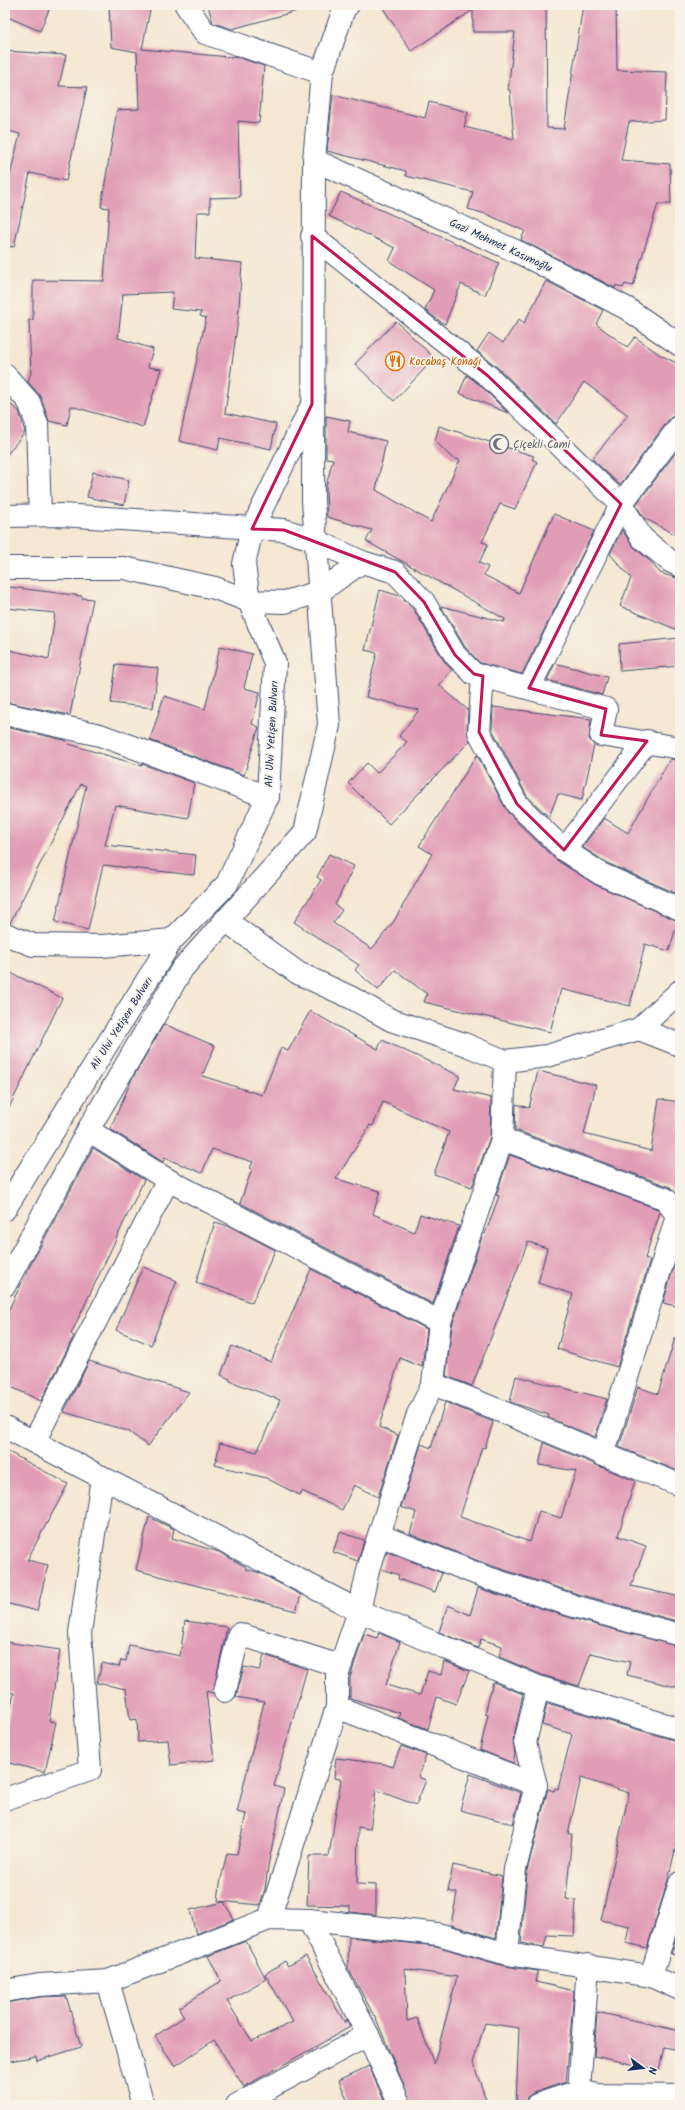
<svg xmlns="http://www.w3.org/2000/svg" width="685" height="2110" viewBox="0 0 685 2110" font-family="Kalam,sans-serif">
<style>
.building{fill:#e19cb6;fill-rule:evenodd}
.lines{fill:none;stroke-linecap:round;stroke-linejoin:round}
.minor-casing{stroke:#3c4b6f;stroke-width:24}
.major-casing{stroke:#3c4b6f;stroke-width:24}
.minor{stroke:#fff;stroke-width:22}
.major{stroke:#fff;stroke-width:22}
.marked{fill:none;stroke:#c2185b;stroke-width:3;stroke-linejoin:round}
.labels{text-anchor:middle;stroke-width:3.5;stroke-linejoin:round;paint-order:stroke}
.street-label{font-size:11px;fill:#1b2f5e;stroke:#f7f3e8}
.food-label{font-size:11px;fill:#c56008;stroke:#f7f3e8;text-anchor:start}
.worship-label{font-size:11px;fill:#5b616d;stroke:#f7f3e8;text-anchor:start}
</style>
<rect width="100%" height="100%" fill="#f7f3e8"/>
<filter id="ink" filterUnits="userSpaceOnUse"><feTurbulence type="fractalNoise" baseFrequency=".025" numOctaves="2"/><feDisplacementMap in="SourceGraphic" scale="8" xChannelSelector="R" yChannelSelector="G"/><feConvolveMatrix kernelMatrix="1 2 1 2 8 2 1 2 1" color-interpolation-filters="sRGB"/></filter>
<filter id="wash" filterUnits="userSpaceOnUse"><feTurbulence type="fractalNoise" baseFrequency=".012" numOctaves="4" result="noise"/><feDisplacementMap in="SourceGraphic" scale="16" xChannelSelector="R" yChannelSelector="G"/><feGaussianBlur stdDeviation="0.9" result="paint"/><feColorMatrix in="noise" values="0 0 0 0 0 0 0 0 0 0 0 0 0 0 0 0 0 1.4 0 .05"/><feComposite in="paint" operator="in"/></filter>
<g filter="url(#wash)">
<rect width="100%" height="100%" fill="#f5e7d2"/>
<g id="blocks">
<g class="building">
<polygon points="5,5 51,5 40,31 5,16"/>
<polygon points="109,5 151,5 142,49 240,58 264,66 259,123 238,121 240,197 210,198 210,212 197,212 195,258 242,263 238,320 225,413 276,424 271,449 220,438 218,450 179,441 206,318 200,316 201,312 171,309 173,292 123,294 118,338 153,349 148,367 161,369 143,427 71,406 67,425 49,421 41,397 28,382 31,373 29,320 33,320 33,280 104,281 109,208 101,207 117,110 139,109 137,52 111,47"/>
<polygon points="208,5 296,5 297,11 232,29 213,23"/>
<polygon points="381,5 546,5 547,128 564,129 583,5 616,5 617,70 667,72 665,120 629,122 621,160 670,164 671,204 658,204 633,286 625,284 623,288 616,285 615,288 521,240 525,231 486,214 468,209 473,192 406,176 406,171 327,151 333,95 425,118 429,102 468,112 464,127 514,139 510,90 508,90 515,32 473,32 473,10 411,51"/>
<polygon points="5,51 66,55 59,86 87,87 66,181 30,173 14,247 5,246 5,187 8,175 10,175 20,134 5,130"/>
<polygon points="341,192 499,263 485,295 461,284 445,324 441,322 425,310 434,290 389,261 395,248 329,216"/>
<polygon points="546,281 603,310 596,324 627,347 635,337 659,354 680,365 680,414 670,418 620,485 592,459 628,415 584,382 556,424 497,367 477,351 489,333 503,343 519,319 524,323"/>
<polygon points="396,321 432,356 428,365 394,401 355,364"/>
<polygon points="467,375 480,385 508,413 459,393"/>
<polygon points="5,400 19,411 25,432 5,457"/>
<polygon points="326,416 350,421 348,432 386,441 376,490 431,522 460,460 452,458 435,441 439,426 534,456 532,459 537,462 515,509 500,504 482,542 488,544 479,563 488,567 484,575 519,593 554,514 594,531 522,674 480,663 465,647 441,606 504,622 505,619 366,541 372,530 327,517 326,486 333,459 326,458"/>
<polygon points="679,448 680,449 680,537 644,518 636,505"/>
<polygon points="93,472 129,480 124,505 87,497"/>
<polygon points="622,530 634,547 650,561 660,573 680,579 680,631 620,606 631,578 610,554"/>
<polygon points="9,587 82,596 82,598 93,599 70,715 5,702 5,649 49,659 55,613 6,608"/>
<polygon points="380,590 400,596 414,610 444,661 452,670 439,685 468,710 467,731 470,741 389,824 348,783 367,763 377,773 407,742 399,736 419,710 366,697 377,653 365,650"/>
<polygon points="680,638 680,666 620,671 619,644"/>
<polygon points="220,646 252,654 244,688 260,692 252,724 259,727 244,775 150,740 164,696 205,709"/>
<polygon points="555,663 607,677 602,695 547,680"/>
<polygon points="116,664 158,668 153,708 111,703"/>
<polygon points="493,707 591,719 589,739 594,745 582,800 558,794 549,817 527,796 492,729"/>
<polygon points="5,727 65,740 69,744 142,766 142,764 194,783 188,818 115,805 105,845 196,855 194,875 103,865 88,930 55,922 86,786 81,784 10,923 5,922"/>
<polygon points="477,755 508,813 555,859 596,885 678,921 669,951 645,944 630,1006 561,989 550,1032 424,1002 427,994 395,970 378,990 355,970 359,965 294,922 321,880 317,877 329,854 354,866 335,905 342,910 333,923 372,949 394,921 432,854 419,846"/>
<polygon points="670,759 680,760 680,895 607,863 582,847 604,818 628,833"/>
<polygon points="5,970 62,998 5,1116"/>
<polygon points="310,1011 378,1049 382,1040 460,1076 454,1089 491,1098 490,1137 472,1187 434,1174 449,1132 383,1102 373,1126 370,1125 336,1179 380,1191 373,1214 414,1232 420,1214 459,1226 433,1304 240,1203 252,1169 250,1168 253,1162 212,1149 202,1173 165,1158 163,1162 110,1129 132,1079 164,1024 215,1046 202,1076 262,1095 281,1048 288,1051"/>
<polygon points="538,1071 596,1085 584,1134 651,1151 659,1099 680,1102 680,1198 670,1187 515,1130 516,1104 529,1108"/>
<polygon points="93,1148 144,1180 71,1334 74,1336 41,1401 5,1384 5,1317 32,1262"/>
<polygon points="510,1155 658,1209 660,1212 645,1258 650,1260 617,1367 557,1349 573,1294 538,1283 547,1248 528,1242 472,1386 446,1376 452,1325 483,1234 485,1234 499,1196 496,1195"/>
<polygon points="215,1222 231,1227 275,1250 252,1303 226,1292 196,1283"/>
<polygon points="674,1266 680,1268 680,1307 663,1303"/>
<polygon points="143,1267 177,1281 151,1345 116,1330"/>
<polygon points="311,1269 427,1329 422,1367 400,1358 379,1427 398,1435 378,1497 354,1485 342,1510 302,1491 299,1495 266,1478 215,1465 220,1443 257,1452 280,1400 230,1381 230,1379 221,1375 232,1346 271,1362"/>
<polygon points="675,1338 680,1339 680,1472 619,1447 638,1387 658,1394"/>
<polygon points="89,1361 189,1392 148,1446 128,1431 64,1412"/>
<polygon points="516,1376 607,1399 595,1437 548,1418 549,1415 510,1402"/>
<polygon points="445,1402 493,1422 485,1448 482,1447 460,1517 530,1542 539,1511 561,1518 576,1471 539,1465 544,1443 635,1481 618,1536 646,1546 631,1586 680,1597 680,1622 578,1594 489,1565 410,1534 416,1512 401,1507 421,1444 431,1448"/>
<polygon points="5,1450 68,1484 27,1560 48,1565 37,1611 5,1603"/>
<polygon points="149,1517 174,1529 172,1538 219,1552 246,1567 246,1569 260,1573 301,1595 296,1611 136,1570"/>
<polygon points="340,1532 364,1540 358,1561 333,1552"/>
<polygon points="387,1552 442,1573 435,1592 398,1579 399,1575 381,1569"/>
<polygon points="478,1588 571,1618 680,1647 680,1688 627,1675 630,1662 591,1653 579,1686 542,1675 499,1657 502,1646 481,1639 478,1648 439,1632 448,1605 470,1615"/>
<polygon points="185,1621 227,1627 213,1693 206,1691 214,1760 171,1765 168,1740 138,1742 137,1719 130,1720 126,1689 97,1683 102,1663 119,1667 121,1660 126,1661 129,1645 180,1656"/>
<polygon points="379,1633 400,1642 386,1685 420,1695 428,1671 441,1675 444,1661 469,1671 456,1704 437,1697 428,1729 398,1718 400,1713 350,1698 350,1678 364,1634 377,1638"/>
<polygon points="5,1642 60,1650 49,1721 56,1722 45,1772 5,1762 5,1731 14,1693 5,1692"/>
<polygon points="264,1655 307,1669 274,1786 284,1789 268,1866 265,1889 260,1905 218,1901 220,1884 227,1853 237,1854 246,1814 237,1812 264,1702 236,1697 244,1667 260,1670"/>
<polygon points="493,1682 523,1694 513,1740 515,1754 513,1763 480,1750 488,1715 485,1714"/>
<polygon points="547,1703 680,1742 680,1829 668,1880 647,1948 626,1943 629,1926 601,1920 629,1793 581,1778 568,1834 572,1834 566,1899 576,1900 574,1936 547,1935 544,1947 521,1943 527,1871 548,1789 554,1791 555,1788 558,1789 572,1734 542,1725"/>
<polygon points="401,1746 426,1755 418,1777 426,1780 416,1805 376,1790 370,1829 358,1827 357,1884 376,1885 376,1915 350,1912 350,1906 307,1905 309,1856 329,1856 341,1779 334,1778 336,1758 384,1764 393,1767"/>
<polygon points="470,1774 521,1793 513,1824 460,1810"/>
<polygon points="453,1865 502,1876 496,1938 451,1925 457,1893 448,1891"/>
<polygon points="224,1902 234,1919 196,1934 190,1910"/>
<polygon points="680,1925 680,1956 671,1954"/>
<path d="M349,1937L436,1946L504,1966L538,1971L536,1982L574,1991L566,2082L533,2093L527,2097L525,2105H516L519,2028L485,2023L473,2063L488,2105H412L377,2021L348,1968ZM405,1969L457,1977L434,2064L417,2018L407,2021Z"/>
<polygon points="246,1941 266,1979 227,2001 252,2041 293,2022 265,1974 285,1961 288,1966 306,1956 345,2023 346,2019 350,2027 244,2087 214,2040 175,2066 155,2036 184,2017 179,2008 221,1981 208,1956"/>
<polygon points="66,1996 81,2047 37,2061 36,2056 5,2062 5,2003 40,1997"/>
<polygon points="597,2012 680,2031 680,2050 664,2047 659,2070 594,2056"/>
<polygon points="369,2066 386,2105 349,2105 339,2080"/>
</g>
</g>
</g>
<g filter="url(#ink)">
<use href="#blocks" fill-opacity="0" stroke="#3c4b6f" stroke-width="1"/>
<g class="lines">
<g class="minor-casing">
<g id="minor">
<polyline points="186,5 205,33 322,73"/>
<polyline points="314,160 522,254 626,308 680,345"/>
<polyline points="312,236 488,376 621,504 642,538 670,561 680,566"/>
<polyline points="5,375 29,402 37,424 40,515"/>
<polyline points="315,540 362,562 395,572 424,602 455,655 474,674 606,709 601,735 680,748"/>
<polyline points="319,592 362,562"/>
<polyline points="483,676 479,732 517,804 564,850 601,874 680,909"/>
<polyline points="529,688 621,504 680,426"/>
<polyline points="5,714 100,735 268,797"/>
<polyline points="564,850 647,741"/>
<polyline points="225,920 298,973 352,998 391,1020 464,1044 505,1061 547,1056 639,1029 680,991"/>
<polyline points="5,934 33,945 102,946 172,940"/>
<polyline points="639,1029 680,1045"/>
<polyline points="88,1130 168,1180 440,1322"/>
<polyline points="502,1139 666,1199 677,1216 680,1218"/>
<path d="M433,1384C516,1416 597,1453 680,1485"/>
<polyline points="5,1427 359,1611 538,1687 680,1729"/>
<polyline points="34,1442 168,1180"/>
<polyline points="603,1455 677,1216"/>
<polyline points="379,1535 485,1577 574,1606 680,1635"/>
<polyline points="225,1691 239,1634 340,1666"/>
<polyline points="337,1707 536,1785"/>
<polyline points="5,1799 90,1770 80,1633 102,1477"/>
<polyline points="269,1919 337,1707 337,1676 359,1611 369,1566 418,1414 433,1384 440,1322 502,1139 505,1061"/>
<polyline points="309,1920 368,2035 400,2105"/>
<polyline points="507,1954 515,1869 536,1785 525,1743 538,1687"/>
<polyline points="651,1976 680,1883"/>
<polyline points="108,1981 143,2105"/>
<polyline points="5,1991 39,1985 108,1981 269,1919 309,1920 438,1934 507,1954 651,1976 680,1989"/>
<polyline points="237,2105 368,2035"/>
<polyline points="537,2105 579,2091 598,2095 680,2096"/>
<polyline points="583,2105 579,2091 588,1965"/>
</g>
</g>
<g class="major-casing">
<g id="major">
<polyline points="310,409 252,529 244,564 249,601 285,602 319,592"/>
<polyline points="5,516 62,515 284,530 315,540"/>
<polyline points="5,568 124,568 215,588 249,601 275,663 268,796 227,884 172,940 5,1209"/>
<polyline points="5,1285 88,1130 182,969 305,832 329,725 313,501 314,160 322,73 344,9 348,5"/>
</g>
</g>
<use href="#minor" class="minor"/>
<use href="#major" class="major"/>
</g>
</g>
<path class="marked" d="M312,236L488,376L621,504L529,688L606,709L601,735L647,741L564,850L517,804L479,732L483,676L474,674L455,655L424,602L395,572L284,530L252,529L312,404Z"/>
<defs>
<g id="restaurant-ring" transform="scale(1)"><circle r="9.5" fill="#f7f3e8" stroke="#e8710a" stroke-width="1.5"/><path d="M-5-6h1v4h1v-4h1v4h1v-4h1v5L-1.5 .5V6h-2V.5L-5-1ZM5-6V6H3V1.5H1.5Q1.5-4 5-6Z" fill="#e8710a"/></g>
<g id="mosque-ring" transform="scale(1)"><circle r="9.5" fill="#f7f3e8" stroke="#6b7280" stroke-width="1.5"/><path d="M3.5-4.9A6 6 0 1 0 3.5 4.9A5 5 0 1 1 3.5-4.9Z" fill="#6b7280"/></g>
</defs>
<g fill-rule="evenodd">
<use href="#restaurant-ring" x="395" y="361"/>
<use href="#mosque-ring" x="499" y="444"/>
</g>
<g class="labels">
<g class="street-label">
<text transform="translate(501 245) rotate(25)" y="4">Gazi Mehmet Kasımoğlu</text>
<text transform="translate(271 734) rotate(-87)" y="4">Ali Ulvi Yetişen Bulvarı</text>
<text transform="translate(121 1023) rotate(-58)" y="4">Ali Ulvi Yetişen Bulvarı</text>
</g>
<g class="food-label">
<text x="409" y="365">Kocabaş Konağı</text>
</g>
<g class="worship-label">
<text x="513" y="448">Çiçekli Cami</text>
</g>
</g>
<rect width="685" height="2110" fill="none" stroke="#f7f3e8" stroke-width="20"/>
<g transform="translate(643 2068) rotate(105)" stroke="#f7f3e8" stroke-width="3" paint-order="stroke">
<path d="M0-3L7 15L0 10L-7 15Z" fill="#1b2f5e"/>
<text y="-6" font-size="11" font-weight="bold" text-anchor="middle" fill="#1b2f5e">N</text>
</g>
</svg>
